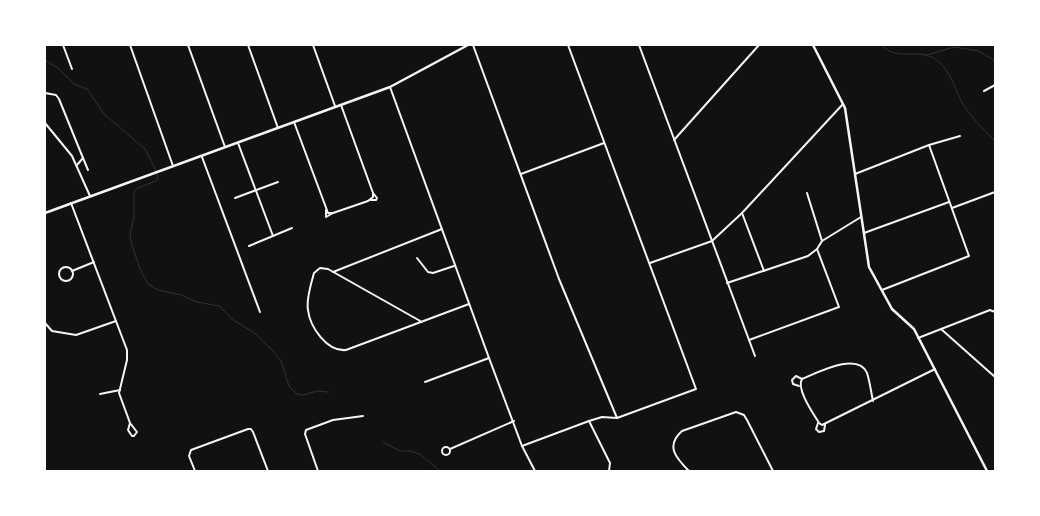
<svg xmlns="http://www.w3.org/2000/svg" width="1040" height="516" viewBox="0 0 1040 516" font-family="Overpass,sans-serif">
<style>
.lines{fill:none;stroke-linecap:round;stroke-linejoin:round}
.stream{stroke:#333;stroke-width:1}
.minor{stroke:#f5f5f5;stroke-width:2}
.tertiary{stroke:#f5f5f5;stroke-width:2.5}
</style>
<rect width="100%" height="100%" fill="#111"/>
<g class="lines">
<g class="stream">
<path d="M881,45C899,63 919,46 938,61C952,73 955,91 964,106C973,119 984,130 995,141"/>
<polyline points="927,55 954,47 979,51 995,61"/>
<polyline points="45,60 58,68 74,84 87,89 104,114 145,149 156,171"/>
<polyline points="157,174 158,178 156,181 138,188 134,191 134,217 130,234 131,242 140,269 148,284 158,290 181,295 197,302 219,306 233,320 253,332 272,350 281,361 289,386 297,394 303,395 317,391 328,392"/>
<polyline points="383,442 400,451 411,451 421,455 440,471"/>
</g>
<g class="minor">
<polyline points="63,45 72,69"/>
<polyline points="130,45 173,166"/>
<polyline points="188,45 225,147"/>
<polyline points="248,45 278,128"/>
<polyline points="313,45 335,106"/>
<polyline points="473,45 559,279 617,418"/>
<polyline points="639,45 755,356"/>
<polyline points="390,87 489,358 522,446 535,471"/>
<polyline points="984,91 995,85"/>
<polyline points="45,93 56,95 59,99 83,158 77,165"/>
<polyline points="294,122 328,213 333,213 368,201 373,197 373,193 341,105"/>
<polyline points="45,123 72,156 90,196"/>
<polyline points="674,140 759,45"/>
<polyline points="238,143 273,236"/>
<polyline points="202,157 260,312"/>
<polyline points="83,158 88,170"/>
<polyline points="521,174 604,143"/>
<polyline points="855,174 929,145 960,136"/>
<polyline points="807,193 822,241"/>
<polyline points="235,198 278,182"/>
<polyline points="370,200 376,200 377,198 373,193"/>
<polyline points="71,203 127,350 127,360 119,393 130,423 128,430 132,436 134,436 137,432 130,423"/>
<polyline points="952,208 995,192"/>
<polyline points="326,210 326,217 333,213"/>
<polyline points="742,213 764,271"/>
<polyline points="864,233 949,202"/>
<polyline points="249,246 292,228"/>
<polyline points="417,258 428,272 433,273 454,266"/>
<polyline points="650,263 712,241 742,213 843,104"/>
<circle cx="66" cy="274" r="7"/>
<polyline points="72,271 94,262"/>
<polyline points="333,272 442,229"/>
<polyline points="727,283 808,256 817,249 822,241 861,217"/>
<polyline points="882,290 969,256 929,145"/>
<path d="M422,322L328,269L320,268L314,273C311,284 306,299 308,310C310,327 327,352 346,350L469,304"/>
<polyline points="45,323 52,331 76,335 116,321"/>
<polyline points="941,329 995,377"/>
<polyline points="918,338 990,310 995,312"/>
<polyline points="749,340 839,307 817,249"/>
<polyline points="425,382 489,358"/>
<polyline points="799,386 793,384 792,380 796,376 802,379"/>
<polyline points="100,394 120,390"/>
<path d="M873,401C871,392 870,382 867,373C858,351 817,373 802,379C796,389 813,413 819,423L822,425L935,369"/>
<polyline points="589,421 610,463 609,471"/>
<polyline points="818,423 816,429 819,432 824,431 825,425"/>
<polyline points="522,446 589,421 602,417 617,418 696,389 568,45"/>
<circle cx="446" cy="451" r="4"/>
<polyline points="450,449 514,421"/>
<polyline points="195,471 189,456 191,450 248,429 251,429 253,432 268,471"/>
<polyline points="318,471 305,434 306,430 333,420 363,416"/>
<path d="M689,471C676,458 665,446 682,431L736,412L744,415L747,420L773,471"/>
</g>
<g class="tertiary">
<polyline points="813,45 845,108 869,267 892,309 914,329 987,471"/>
<polyline points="45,213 390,87 468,45"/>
</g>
</g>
<rect width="1040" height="516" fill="none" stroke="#ffffff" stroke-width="92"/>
</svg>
